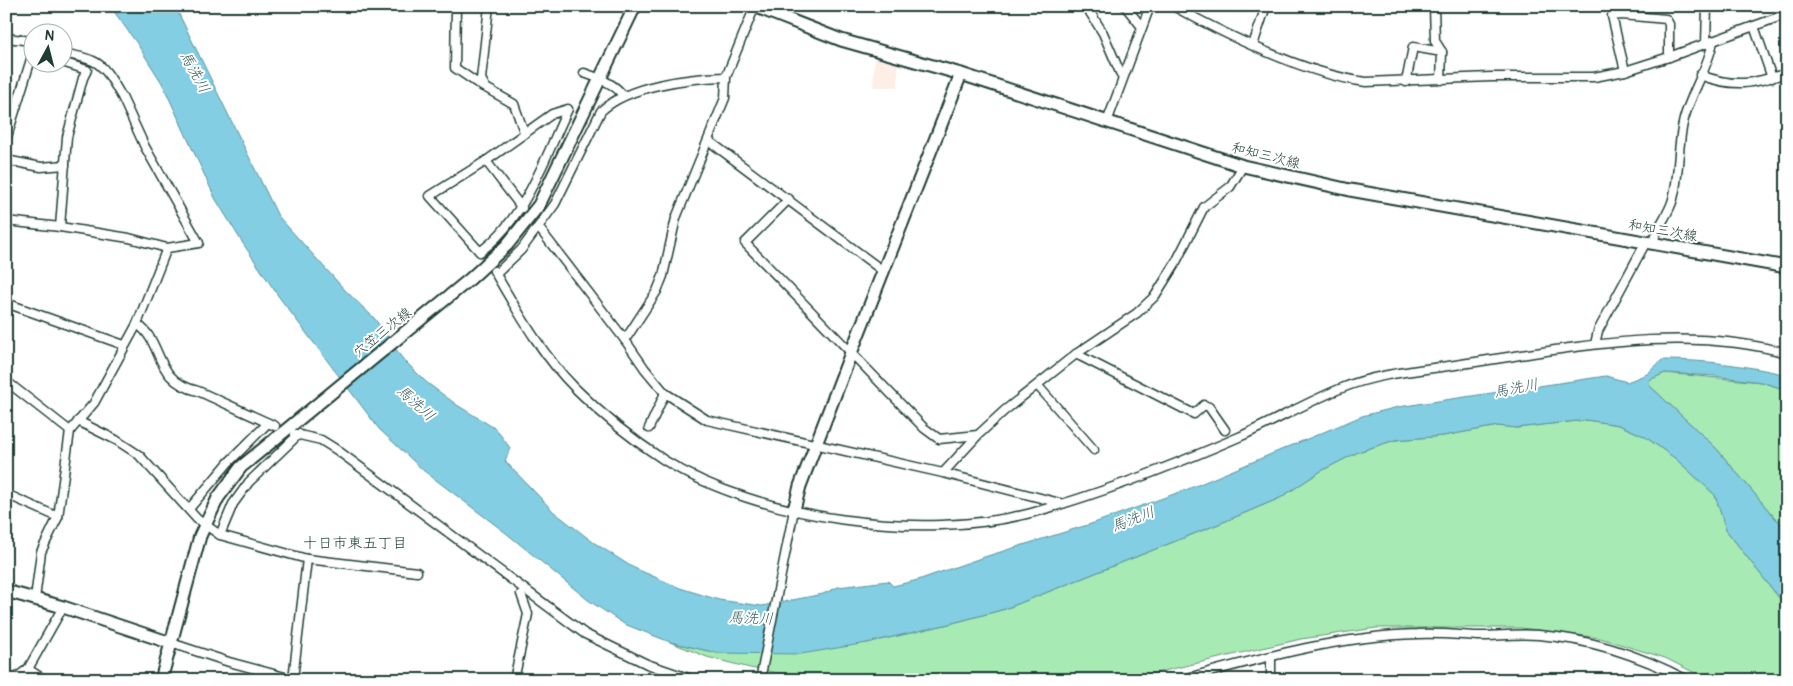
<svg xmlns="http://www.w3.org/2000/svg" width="1793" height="686" viewBox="0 0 1793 686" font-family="Pangolin,'Klee One',sans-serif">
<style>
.built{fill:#fdefe5}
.green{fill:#a7eab4;stroke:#639474}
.water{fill:#83cee3;stroke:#5b949d}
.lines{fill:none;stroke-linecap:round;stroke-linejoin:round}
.street-tunnel{stroke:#d2d8d6;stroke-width:8;stroke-dasharray:8 4;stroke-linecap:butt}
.street-casing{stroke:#1f3d34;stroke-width:11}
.secondary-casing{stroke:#1f3d34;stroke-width:15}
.street{stroke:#fff;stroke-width:8}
.secondary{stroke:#fff;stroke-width:11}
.labels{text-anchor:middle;stroke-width:4;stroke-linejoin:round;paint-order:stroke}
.street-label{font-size:14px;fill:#1f3d34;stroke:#fff}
.water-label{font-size:15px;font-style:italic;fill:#386160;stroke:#fff}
.neighbourhood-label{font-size:15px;fill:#1f3d34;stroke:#fff}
</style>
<rect width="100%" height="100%" fill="#fff"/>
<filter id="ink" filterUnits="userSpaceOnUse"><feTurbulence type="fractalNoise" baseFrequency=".02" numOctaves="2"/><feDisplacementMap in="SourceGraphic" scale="10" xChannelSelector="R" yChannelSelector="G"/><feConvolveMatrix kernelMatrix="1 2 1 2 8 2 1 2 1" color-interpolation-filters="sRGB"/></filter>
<g filter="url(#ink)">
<polygon class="built" points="875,54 898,61 898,87 873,87"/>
<g class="green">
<polygon points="1665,373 1761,382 1787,390 1787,528 1775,518 1716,448 1650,386 1649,380"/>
<polygon points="1586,420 1619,425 1644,436 1676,459 1715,495 1726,530 1787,608 1787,680 1709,680 1665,658 1600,638 1521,628 1376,628 1301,639 1125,680 818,680 750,668 707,657 670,642 717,653 867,643 949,624 1005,609 1221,523 1280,498 1321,471 1358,452 1395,440 1443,436 1498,426 1516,428"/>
</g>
<path class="water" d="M110,6H175L278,216L344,289L375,319L402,358L426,382L457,405L496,429L510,448L505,461L554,512L593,542L632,567L680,588L719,600L762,606L823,594L838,587L888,581L893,586L918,580L981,558L1094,523L1188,489L1362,416L1398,407L1606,376L1627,382L1647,374L1662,360C1705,360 1745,365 1787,375V390L1761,382L1715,376L1665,373L1649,380L1650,386L1716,448L1775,518L1787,528V608L1726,530L1715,495L1676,459L1644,436L1619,425L1586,420L1516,428L1498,426L1443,436L1395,440L1358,452L1321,471L1280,498L1221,523L1005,609L949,624L867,643L801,654L717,653L670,642L624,624L588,600L506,533L424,471L379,429L279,297L242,242L215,198L162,83L136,42Z"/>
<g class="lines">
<polyline class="street-tunnel" points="480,252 494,271"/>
<g class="street-casing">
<g id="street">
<polyline points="456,6 455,68 483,87"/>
<polyline points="489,6 481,79 486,88 514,104 524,132"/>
<polyline points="1086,6 1103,33 1122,77"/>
<polyline points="1125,6 1142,27"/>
<path d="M1173,6C1228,36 1304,74 1366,82L1491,77H1594L1625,71L1669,57L1787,14"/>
<polyline points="1434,6 1435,41 1442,52 1441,80"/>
<polyline points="1754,26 1772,78"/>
<polyline points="6,38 32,41"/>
<polyline points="1706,44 1707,6"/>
<polyline points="1253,45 1266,6"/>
<polyline points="1625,71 1612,16 1622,15 1666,19 1669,24 1669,57"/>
<path d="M584,73C598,78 615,83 623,96"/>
<path d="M1700,75C1735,88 1752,84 1787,73"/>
<polyline points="1406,82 1413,47 1442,52"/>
<path d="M568,109C544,159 526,218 480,252L430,196L486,161L552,114Z"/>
<polyline points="1107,122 1150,6"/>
<polyline points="6,140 32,56"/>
<polyline points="709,141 883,271"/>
<polyline points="6,160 41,167 65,165"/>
<polyline points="486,161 522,208"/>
<polyline points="789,199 745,243 924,428 939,439 978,435"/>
<path d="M6,221L60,227L129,238L167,248L199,243L145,147L122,97C115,86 106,66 93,61C83,56 72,56 62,52"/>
<polyline points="60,227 67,137 83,78 87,70 62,62"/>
<polyline points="539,228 625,340 645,369 665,393 707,420 943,473 1060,503"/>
<path d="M1653,243C1656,227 1669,215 1673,199C1680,173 1677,145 1684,119C1691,93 1709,66 1713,41"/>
<path d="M494,271C518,312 541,354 575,388C601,414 633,440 664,460C759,520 923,541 1031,513C1101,494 1172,466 1239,437C1273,422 1307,402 1342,388C1381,372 1427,370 1468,363C1572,348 1683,324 1787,353"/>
<path d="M496,274L521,250L555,204L601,111C629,85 689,78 726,77"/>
<polyline points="6,303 124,345"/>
<path d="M137,324C165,343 152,380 198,391L275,426"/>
<polyline points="625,340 657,291 663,276 676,218 725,98 726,77 755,6"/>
<polyline points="1595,344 1598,331 1646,242"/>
<polyline points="1076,354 1194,414 1204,405 1209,407 1225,430"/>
<polyline points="6,381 70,431"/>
<polyline points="1038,386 1094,450"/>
<polyline points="78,421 116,440 139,455 197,519 220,535 307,559 417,572"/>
<polyline points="649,428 665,393"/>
<polyline points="295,434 321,440 337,450 585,634 647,664 694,680"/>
<polyline points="943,473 978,435 1004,411 1076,354 1137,313 1155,296 1175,264 1204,207 1230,187 1243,166"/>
<polyline points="6,494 58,517"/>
<polyline points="189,509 228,463 268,423"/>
<polyline points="220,535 233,504 249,482 299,434"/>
<polyline points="35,599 41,552 58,517 70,431 94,403 137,324 167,248"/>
<polyline points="171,643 229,662 296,680"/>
<polyline points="1271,656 1271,680"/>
<polyline points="28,669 45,680"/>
<polyline points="6,672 25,680"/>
<polyline points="293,679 307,559"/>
<polyline points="13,680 28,669 63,607"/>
<polyline points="70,680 73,678"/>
<polyline points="514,680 528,614 521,594"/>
<polyline points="760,680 794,510"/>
<path d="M1180,680C1258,659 1337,636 1418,634C1438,633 1458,635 1478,636C1499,636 1518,633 1539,635C1590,639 1641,656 1687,680"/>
</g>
</g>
<g class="secondary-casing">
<g id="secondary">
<polyline points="754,6 841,40 961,74 1243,166 1350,190 1787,267"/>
<polyline points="794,510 800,486 851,353 961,74"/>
<polyline points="6,591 63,607 171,643"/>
<polyline points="161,680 200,536 218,498 241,467 470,279 507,245 539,205 635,6"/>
</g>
</g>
<use href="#street" class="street"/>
<use href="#secondary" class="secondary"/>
</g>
</g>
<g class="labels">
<g class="street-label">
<text transform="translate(1266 155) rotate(14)" y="5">和知三次線</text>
<text transform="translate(1663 230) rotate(10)" y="5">和知三次線</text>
<text transform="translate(382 332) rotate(-39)" y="5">穴笠三次線</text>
</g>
<g class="water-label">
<text transform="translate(195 72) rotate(61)" y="5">馬洗川</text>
<text transform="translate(1516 388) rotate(-11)" y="5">馬洗川</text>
<text transform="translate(416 403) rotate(42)" y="5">馬洗川</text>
<text transform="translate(1133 519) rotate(-21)" y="5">馬洗川</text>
<text transform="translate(751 618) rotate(2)" y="5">馬洗川</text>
</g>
<g class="neighbourhood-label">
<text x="355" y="548">十日市東五丁目</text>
</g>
</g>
<rect width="1793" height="686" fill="none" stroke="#fff" stroke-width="25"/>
<rect x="12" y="12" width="1768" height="661" fill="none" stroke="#1f3d34" stroke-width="2" filter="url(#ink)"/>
<g transform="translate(48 48) rotate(7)"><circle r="24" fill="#ffffff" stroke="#a5b1ae"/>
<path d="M0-4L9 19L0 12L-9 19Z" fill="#1f3d34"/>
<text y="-8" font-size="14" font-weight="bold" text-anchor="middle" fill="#1f3d34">N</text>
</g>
</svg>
